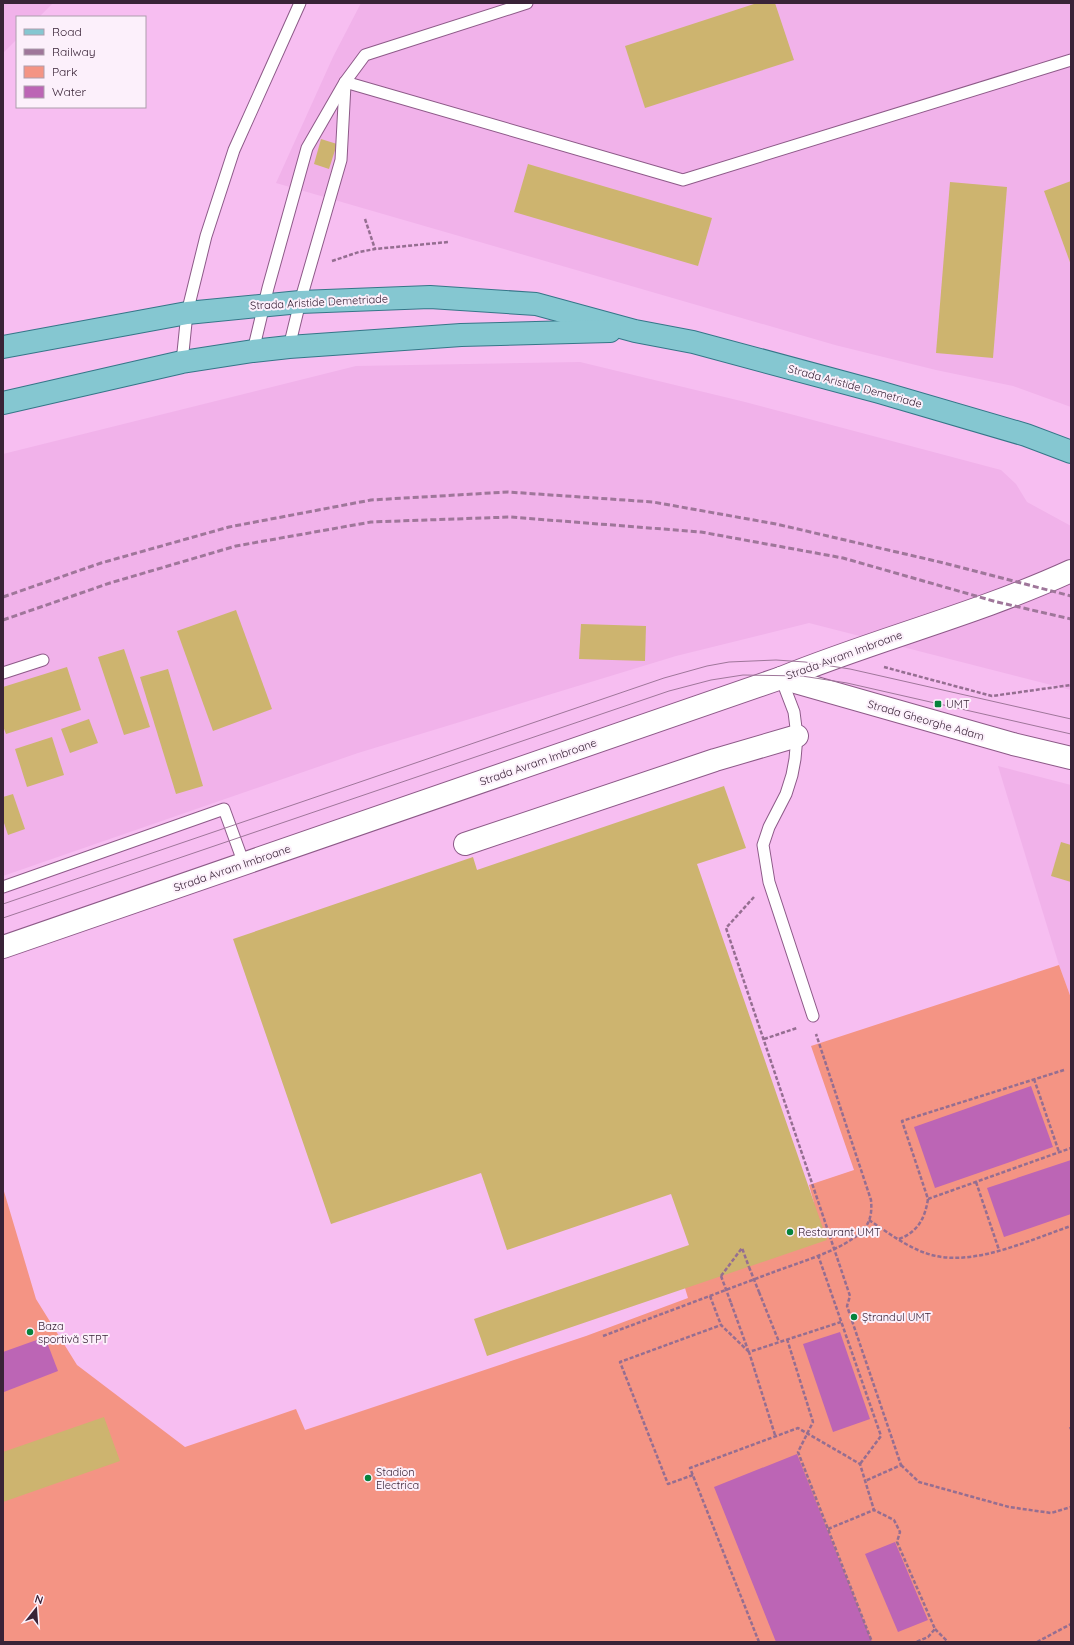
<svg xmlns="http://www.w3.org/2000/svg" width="1074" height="1645" viewBox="0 0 1074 1645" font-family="Quicksand,sans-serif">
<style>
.built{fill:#f1b2ea}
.green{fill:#f49484}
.water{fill:#bc65b5}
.building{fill:#cdb46f}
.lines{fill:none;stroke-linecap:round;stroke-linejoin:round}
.lane-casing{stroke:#8d5a88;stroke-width:13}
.street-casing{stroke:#8d5a88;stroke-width:24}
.secondary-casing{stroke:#8d5a88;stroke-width:24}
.primary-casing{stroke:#357688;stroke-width:24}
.path{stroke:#956e91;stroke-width:2.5;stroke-dasharray:4 2;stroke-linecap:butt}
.lane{stroke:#fff;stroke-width:11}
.street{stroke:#fff;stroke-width:22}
.secondary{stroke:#fff;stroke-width:22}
.primary{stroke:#85c7d1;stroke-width:22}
.tram{stroke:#9f769a;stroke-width:1}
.rail{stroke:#9f769a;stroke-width:3;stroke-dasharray:6 3;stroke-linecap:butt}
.path-bridge{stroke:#956e91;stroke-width:2.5;stroke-dasharray:4 2;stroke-linecap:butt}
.poi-dot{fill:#06833c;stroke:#fcf0fb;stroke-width:1.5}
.labels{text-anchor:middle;stroke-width:4;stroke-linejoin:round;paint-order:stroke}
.street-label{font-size:11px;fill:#392337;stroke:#fcf0fb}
.poi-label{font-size:11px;fill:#392337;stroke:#fcf0fb;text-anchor:start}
</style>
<rect width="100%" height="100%" fill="#f7bef1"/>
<g class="built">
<polygon points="3,3 53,3 39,17 17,17 17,39 3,53"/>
<polygon points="361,3 1071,3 1071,407 1013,386 936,370 835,345 276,183 333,57"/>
<polygon points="580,362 745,402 1001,470 1016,484 1027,502 1071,526 1071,690 809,623 676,656 358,753 3,876 3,454 356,366"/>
<polygon points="998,766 1071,785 1071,998 1059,965"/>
</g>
<polygon class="green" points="1059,965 1071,998 1071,1642 3,1642 3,1188 36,1299 77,1365 185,1447 296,1409 305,1430 586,1336 688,1298 685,1288 814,1203 809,1185 854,1170 811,1046"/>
<g class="water">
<polygon points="1031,1086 1053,1147 935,1188 914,1127"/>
<polygon points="1071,1160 1071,1214 1004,1237 987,1188"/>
<polygon points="840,1332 870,1419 833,1432 803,1344"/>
<polygon points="45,1337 58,1371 4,1392 3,1352"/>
<polygon points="797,1454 872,1642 776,1642 714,1487"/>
<polygon points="895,1542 928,1620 898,1632 865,1554"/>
</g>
<g class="building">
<polygon points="757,3 775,3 794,60 645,108 625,46"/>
<polygon points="321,139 337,144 329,169 314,164"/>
<polygon points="528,164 712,218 698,266 514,212"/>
<polygon points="1071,181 1071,265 1044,191"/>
<polygon points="950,182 1007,187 993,358 936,353"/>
<polygon points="236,610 272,709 213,731 177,631"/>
<polygon points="581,624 646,626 645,661 579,659"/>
<polygon points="124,649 150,727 124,735 98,657"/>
<polygon points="67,667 81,710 6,734 3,726 3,687"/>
<polygon points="168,669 203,786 176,794 140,677"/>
<polygon points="89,719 98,743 70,753 61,729"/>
<polygon points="52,737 64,775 27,787 15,749"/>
<polygon points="724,786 746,848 697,864 827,1240 487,1356 474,1319 689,1245 671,1194 507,1250 481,1173 331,1224 233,939 473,857 477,870"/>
<polygon points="13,794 25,829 8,835 3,820 3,797"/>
<polygon points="1061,842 1071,845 1071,882 1051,876"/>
<polygon points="104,1417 120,1461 3,1502 3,1452"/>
</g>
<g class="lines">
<g class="lane-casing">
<g id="lane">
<polyline points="345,82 683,180 1071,60"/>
<polyline points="289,347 300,302 341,160 345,85"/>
<polyline points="253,351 268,288 307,148 345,82 365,55 527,3"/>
<polyline points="182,362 187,313 206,236 234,150 300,3"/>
<polyline points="3,673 43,660"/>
<polyline points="781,678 794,712 797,736 795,759 792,775 786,794 769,827 763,845 769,882 813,1016"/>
<polyline points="3,887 224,809 244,864"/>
</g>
</g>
<g class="street-casing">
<g id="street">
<polyline points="781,678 1013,744 1071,758"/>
<polyline points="465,844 715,760 797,736"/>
</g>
</g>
<g class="secondary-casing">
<path id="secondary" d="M3,947L781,678C877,639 977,614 1071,571"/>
</g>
<g class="primary-casing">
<g id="primary">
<polyline points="3,347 187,313 300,302 430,297 536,304 635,331 693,342 879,392 1026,435 1071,452"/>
<polyline points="3,403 182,362 253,351 289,347 461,335 610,331"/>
</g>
</g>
<g class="path">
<polyline points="365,219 375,249"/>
<polyline points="332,261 359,252 375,249 448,242"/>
<polyline points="884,667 992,696 1071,685"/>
<polyline points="754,897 726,928 850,1296 847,1306 901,1465 865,1481"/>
<polyline points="764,1039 797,1028"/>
<polyline points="1064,1070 902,1121 928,1199 1071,1148"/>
<polyline points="1034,1079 1059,1152"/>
<polyline points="976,1182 999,1250"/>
<path d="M869,1220C890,1234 912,1251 936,1256C978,1265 1032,1239 1071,1226"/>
<path d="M899,1239C918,1232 925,1218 928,1199"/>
<polyline points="818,1255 881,1436 860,1464"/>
<polyline points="721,1276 742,1248 749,1267"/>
<polyline points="759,1292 779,1342"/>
<polyline points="710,1296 721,1325"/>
<polyline points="731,1303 748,1350"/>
<path d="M603,1336C659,1315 715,1294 771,1273C797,1263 844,1250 862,1231C871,1222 872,1212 871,1200L816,1034"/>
<polyline points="787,1339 813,1422 798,1452 872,1642"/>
<polyline points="1070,1427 1071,1429"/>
<polyline points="775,1435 749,1352 841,1322"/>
<polyline points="901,1465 919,1482 1009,1507 1051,1513 1071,1507"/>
<polyline points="693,1475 668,1484 620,1362 721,1325 749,1352"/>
<polyline points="828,1529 874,1510"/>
<polyline points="935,1629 948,1642"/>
<polyline points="759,1642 690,1468 798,1428 860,1464 874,1510 894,1520 900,1532 897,1542 935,1629 928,1637 916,1642"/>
<polyline points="1037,1642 1071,1624"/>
</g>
<use href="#lane" class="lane"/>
<use href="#street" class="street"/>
<use href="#secondary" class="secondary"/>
<use href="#primary" class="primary"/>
<g class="tram">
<polyline points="3,904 664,678 707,666 729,662 776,660 805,662 850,669 1071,719"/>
<polyline points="3,918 669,691 711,680 743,675 802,676 847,683 1071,734"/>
</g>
<g class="rail">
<polyline points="3,597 101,563 229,527 371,500 508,492 653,502 776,524 944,563 1071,596"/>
<polyline points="3,620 110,583 236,546 371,522 510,517 701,532 843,558 997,602 1071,619"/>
</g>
<g class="path-bridge">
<polyline points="749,1267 759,1292"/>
<polyline points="721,1276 731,1303"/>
</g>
</g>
<g class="poi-dot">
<rect x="934" y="700" width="8" height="8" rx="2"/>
<circle cx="790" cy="1232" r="4"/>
<circle cx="854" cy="1317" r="4"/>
<circle cx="30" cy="1332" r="4"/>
<circle cx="368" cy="1478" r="4"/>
</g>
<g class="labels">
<g class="street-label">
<text transform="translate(319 302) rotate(-3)" y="4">Strada Aristide Demetriade</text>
<text transform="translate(855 386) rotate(15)" y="4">Strada Aristide Demetriade</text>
<text transform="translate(844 655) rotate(-20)" y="4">Strada Avram Imbroane</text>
<text transform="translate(926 720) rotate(16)" y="4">Strada Gheorghe Adam</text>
<text transform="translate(538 762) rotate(-19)" y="4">Strada Avram Imbroane</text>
<text transform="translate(232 868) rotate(-19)" y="4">Strada Avram Imbroane</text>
</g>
<g class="poi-label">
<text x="946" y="708">UMT</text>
<text x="798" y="1236">Restaurant UMT</text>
<text x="862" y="1321">Ștrandul UMT</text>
<text x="38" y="1330">Baza<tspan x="38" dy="13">sportivă STPT</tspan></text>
<text x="376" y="1476">Stadion<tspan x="376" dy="13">Electrica</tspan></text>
</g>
</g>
<rect width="1074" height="1645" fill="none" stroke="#392337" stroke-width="8"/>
<rect x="16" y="16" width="130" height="92" fill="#fcf0fb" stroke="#ae9ead"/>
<rect x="24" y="29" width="20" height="6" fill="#85c7d1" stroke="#ae9ead"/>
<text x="52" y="36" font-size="12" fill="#392337">Road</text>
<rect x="24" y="49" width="20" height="6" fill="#9f769a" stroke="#ae9ead"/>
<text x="52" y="56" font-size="12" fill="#392337">Railway</text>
<rect x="24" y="66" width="20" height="12" fill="#f49484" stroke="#ae9ead"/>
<text x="52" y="76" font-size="12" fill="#392337">Park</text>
<rect x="24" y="86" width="20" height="12" fill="#bc65b5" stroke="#ae9ead"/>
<text x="52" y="96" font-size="12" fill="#392337">Water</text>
<g transform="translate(36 1609) rotate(17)" stroke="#fcf0fb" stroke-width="3" paint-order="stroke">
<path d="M0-3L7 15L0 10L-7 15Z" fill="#392337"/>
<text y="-6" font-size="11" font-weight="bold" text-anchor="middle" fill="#392337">N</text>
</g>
</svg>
